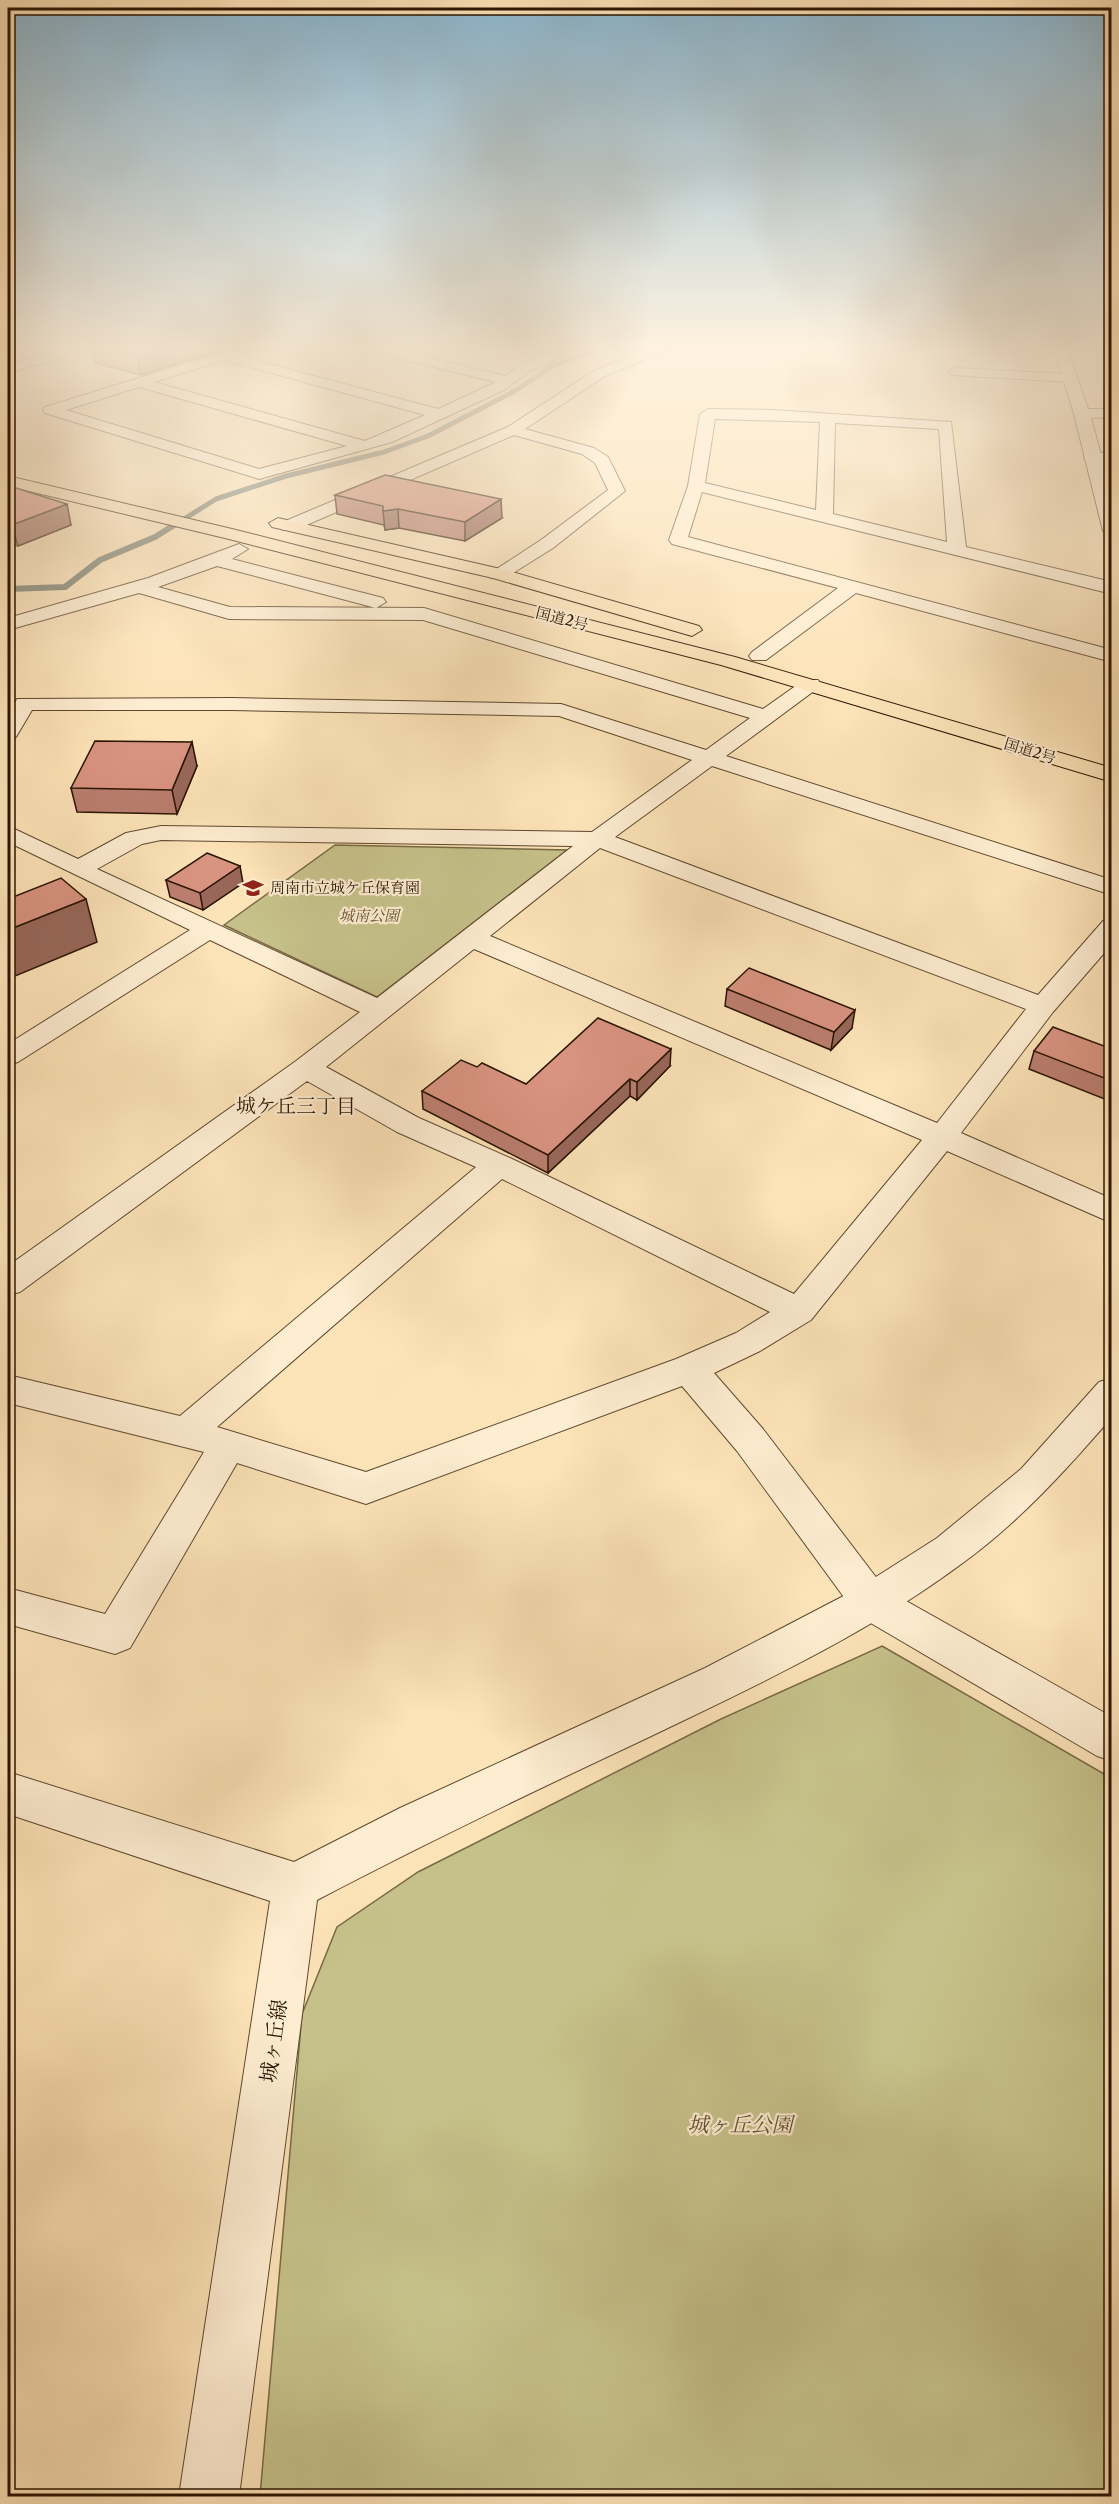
<svg xmlns="http://www.w3.org/2000/svg" width="1119" height="2504" viewBox="0 0 1119 2504" font-family="'Libre Caslon Text','Noto Serif JP',serif">
<style>
.green{fill:#c6c18a;stroke:#786a45;stroke-width:1.5}
.lines{fill:none;stroke-linecap:round;stroke-linejoin:round}
.stream-far1{stroke:#71796c;stroke-width:5}
.stream{stroke:#71796c;stroke-width:6}
.minor-casing{stroke:#5f482e;stroke-width:2}
.tertiary-casing{stroke:#5f482e;stroke-width:2}
.trunk-casing{stroke:#2a1400;stroke-width:2}
.minor{fill:#feedd1;fill-rule:evenodd}
.tertiary{fill:#feedd1;fill-rule:evenodd}
.trunk{fill:#fde3b8;fill-rule:evenodd}
.wall{fill:#bb7e6f;stroke:#2a1400;stroke-width:1.5}
.shaded-wall{fill:#98675a;stroke:#2a1400;stroke-width:1.5}
.building{fill:#d99381;stroke:#2a1400;stroke-width:1.5}
.labels{text-anchor:middle;stroke-width:4.5;stroke-linejoin:round;paint-order:stroke}
.far-street-label{font-size:15px;fill:#2a1400;stroke:#feedd1}
.far-poi-label{font-size:15px;fill:#2a1400;stroke:#feedd1;text-anchor:start}
.far-park-label{font-size:15px;font-style:italic;fill:#615130;stroke:#feedd1}
.neighbourhood-label{font-size:20px;fill:#2a1400;stroke:#feedd1}
.near-street-label{font-size:21px;fill:#2a1400;stroke:#feedd1}
.near-park-label{font-size:21px;font-style:italic;fill:#615130;stroke:#feedd1}
</style>
<rect width="100%" height="100%" fill="#fde3b8"/>
<filter id="stains"><feTurbulence type="fractalNoise" baseFrequency=".00333" numOctaves="4"/><feColorMatrix values="0 0 0 0 .2 0 0 0 0 .09 0 0 0 0 .02 0 0 0 .5 -.17"/></filter>
<radialGradient id="worn" r=".72"><stop offset=".6" stop-color="#630" stop-opacity="0"/><stop offset="1" stop-color="#630" stop-opacity=".3"/></radialGradient>
<g class="green">
<polygon points="335,845 567,850 377,997 224,925"/>
<polygon points="882,1646 1111,1778 1111,2496 260,2496 302,2014 337,1927 418,1872 721,1719"/>
</g>
<g class="lines">
<polyline class="stream-far1" points="176,524 216,499 286,476 384,452 428,436 513,392 553,366 606,346"/>
<polyline class="stream" points="8,589 65,587 100,560 155,537 179,522"/>
<g class="minor-casing">
<g id="minor">
<path d="M243,346H263L239,356L438,409L496,382L393,357V351L398,350L505,376C527,360 558,343 585,346L530,371L504,390L392,442L259,479L45,413L43,410L45,407ZM224,360L425,415L365,441L154,382ZM139,387L347,446L259,469L66,410Z"/>
<polygon points="658,346 676,346 605,376 525,429 594,448 608,457 625,491 553,548 505,578 491,578 489,574 541,540 608,490 595,463 582,454 514,435 295,530 283,530 280,526 283,522 508,427 595,370"/>
<polygon points="956,368 1069,374 1076,378 1069,382 951,375 949,372"/>
<path d="M708,409L773,410L951,422L966,547L1112,582V594L702,492L688,537L1112,650V662L856,593L766,660H752L749,656L752,652L838,588L672,544L669,540L688,486L700,414ZM715,419L820,422L816,510L705,483ZM835,423L939,429L947,542L833,514Z"/>
<polygon points="1082,409 1112,409 1112,418 1077,417 1074,414"/>
<polygon points="1092,453 1112,453 1112,463 1086,461 1084,458"/>
<path d="M239,544L248,549L232,559L383,598L386,602L376,608L217,566L158,587L230,607L424,608L763,709L804,680H818L821,684L818,688L726,756L1112,880V895L712,766L615,837L1038,995L1103,921L1112,919V944L1053,1012L961,1133L1112,1199V1223L947,1151L811,1320L760,1351L714,1373L763,1429L885,1589L1112,1717V1761L1097,1756L857,1615L737,1451L682,1386L366,1504L237,1463L130,1648L115,1654L8,1624V1588L105,1614L204,1452L8,1403V1375L180,1416L476,1167L397,1132L307,1081L20,1292L8,1295V1266L296,1061L360,1012L210,940L18,1062L8,1065V1044L190,930L8,842V826L78,859L126,833L161,826L592,832L692,760L559,716L232,710H32L16,737L8,738V715L17,699L232,698L561,704L706,750L750,718L423,620L229,619L139,593L8,630V618L148,578ZM161,840L573,846L377,998L97,869L142,844ZM600,848L1026,1009L937,1123L490,936ZM474,949L922,1140L794,1294L510,1158L419,1118L326,1067ZM502,1179L770,1312L736,1333L676,1359L366,1472L217,1427Z"/>
</g>
</g>
<g class="tertiary-casing">
<g id="tertiary">
<polygon points="73,346 93,346 91,349 8,373 8,365"/>
<polygon points="367,346 420,346 418,349 394,353 369,349"/>
<polygon points="1053,346 1066,346 1090,414 1112,496 1112,536 1103,531 1074,414"/>
<path d="M1112,1378V1417C1066,1470 1020,1521 964,1562C868,1634 755,1686 647,1738C536,1790 426,1843 317,1900L239,2496H179L270,1901L8,1814V1772L294,1862L400,1808L705,1668L857,1589L937,1538L1021,1469L1099,1382Z"/>
</g>
</g>
<g class="trunk-casing">
<g id="trunk">
<polygon points="8,476 232,529 735,657 1112,768 1112,782 721,665 229,539 8,486"/>
<polygon points="278,518 505,570 699,626 702,630 692,636 493,578 272,527 269,523"/>
</g>
</g>
<use href="#minor" class="minor"/>
<use href="#tertiary" class="tertiary"/>
<use href="#trunk" class="trunk"/>
</g>
<g class="wall">
<polygon points="92,346 215,346 216,352 141,375 95,363"/>
<polygon points="8,489 71,525 18,546 8,543"/>
<polygon points="335,495 502,518 465,541 399,528 385,530 384,525 337,514"/>
<polygon points="197,766 177,814 77,812 71,788"/>
<polygon points="166,880 243,883 203,910 170,897"/>
<polygon points="727,989 852,1028 831,1050 725,1006"/>
<polygon points="1112,1049 1112,1102 1029,1069 1034,1051"/>
<polygon points="670,1066 637,1100 630,1096 548,1173 423,1109 422,1091 477,1067 526,1084"/>
</g>
<g class="shaded-wall">
<polygon points="177,346 215,346 216,352 141,375 137,357"/>
<polygon points="501,499 502,518 465,541 465,522"/>
<polygon points="67,504 71,525 18,546 12,525"/>
<polygon points="398,509 399,528 385,530 383,511"/>
<polygon points="192,742 197,766 177,814 172,790"/>
<polygon points="240,866 243,883 203,910 200,893"/>
<polygon points="86,899 97,942 8,979 8,930"/>
<polygon points="855,1010 852,1028 831,1050 834,1032"/>
<polygon points="671,1049 670,1066 637,1100 637,1082"/>
<polygon points="630,1079 630,1096 548,1173 548,1155"/>
</g>
<g class="building">
<polygon points="94,346 177,346 137,357"/>
<polygon points="385,475 501,499 465,522 398,509 383,511 383,506 335,495"/>
<polygon points="16,488 67,504 12,525 8,524 8,489"/>
<polygon points="95,741 192,742 172,790 71,788"/>
<polygon points="207,853 240,866 200,893 166,880"/>
<polygon points="61,878 86,899 8,930 8,899"/>
<polygon points="749,968 855,1010 834,1032 727,989"/>
<polygon points="598,1018 671,1049 637,1082 630,1079 548,1155 422,1091 461,1060 477,1067 482,1063 526,1084"/>
<polygon points="1053,1027 1112,1049 1112,1081 1034,1051"/>
</g>
<linearGradient id="sky" x2="0" y2="1"><stop stop-color="#8bb8d3"/><stop offset="0.5" stop-color="#fef2df"/><stop offset="1" stop-color="#fef2df" stop-opacity="0"/></linearGradient>
<rect width="1119" height="696" fill="url(#sky)"/>
<defs>
<g id="school-bare" transform="scale(1.62)"><path d="M0-5L7-2L0 1L-7-2ZM-4 1L0 2.5L4 1V4Q0 6-4 4Z" fill="#8f2418" stroke="#feedd1" stroke-width="2.5" paint-order="stroke"/></g>
</defs>
<g fill-rule="evenodd">
<use href="#school-bare" x="253" y="888"/>
</g>
<g class="labels">
<g class="far-street-label">
<text transform="translate(562 619) rotate(14)" y="5">国道2号</text>
<text transform="translate(1030 751) rotate(17)" y="5">国道2号</text>
</g>
<g class="far-poi-label">
<text x="270" y="893">周南市立城ケ丘保育園</text>
</g>
<g class="far-park-label">
<text x="369" y="921">城南公園</text>
</g>
<g class="neighbourhood-label">
<text x="296" y="1113">城ケ丘三丁目</text>
</g>
<g class="near-street-label">
<text transform="translate(274 2041) rotate(-82)" y="7">城ヶ丘線</text>
</g>
<g class="near-park-label">
<text x="740" y="2132">城ヶ丘公園</text>
</g>
</g>
<rect width="1119" height="2504" fill="none" stroke="#fde3b8" stroke-width="30"/>
<rect x="9" y="9" width="1101" height="2486" fill="none" stroke="#2a1400" stroke-width="3"/>
<rect x="15" y="15" width="1089" height="2474" fill="none" stroke="#2a1400" stroke-width="1.5"/>
<rect width="100%" height="100%" filter="url(#stains)"/>
<rect width="100%" height="100%" fill="url(#worn)"/>
</svg>
